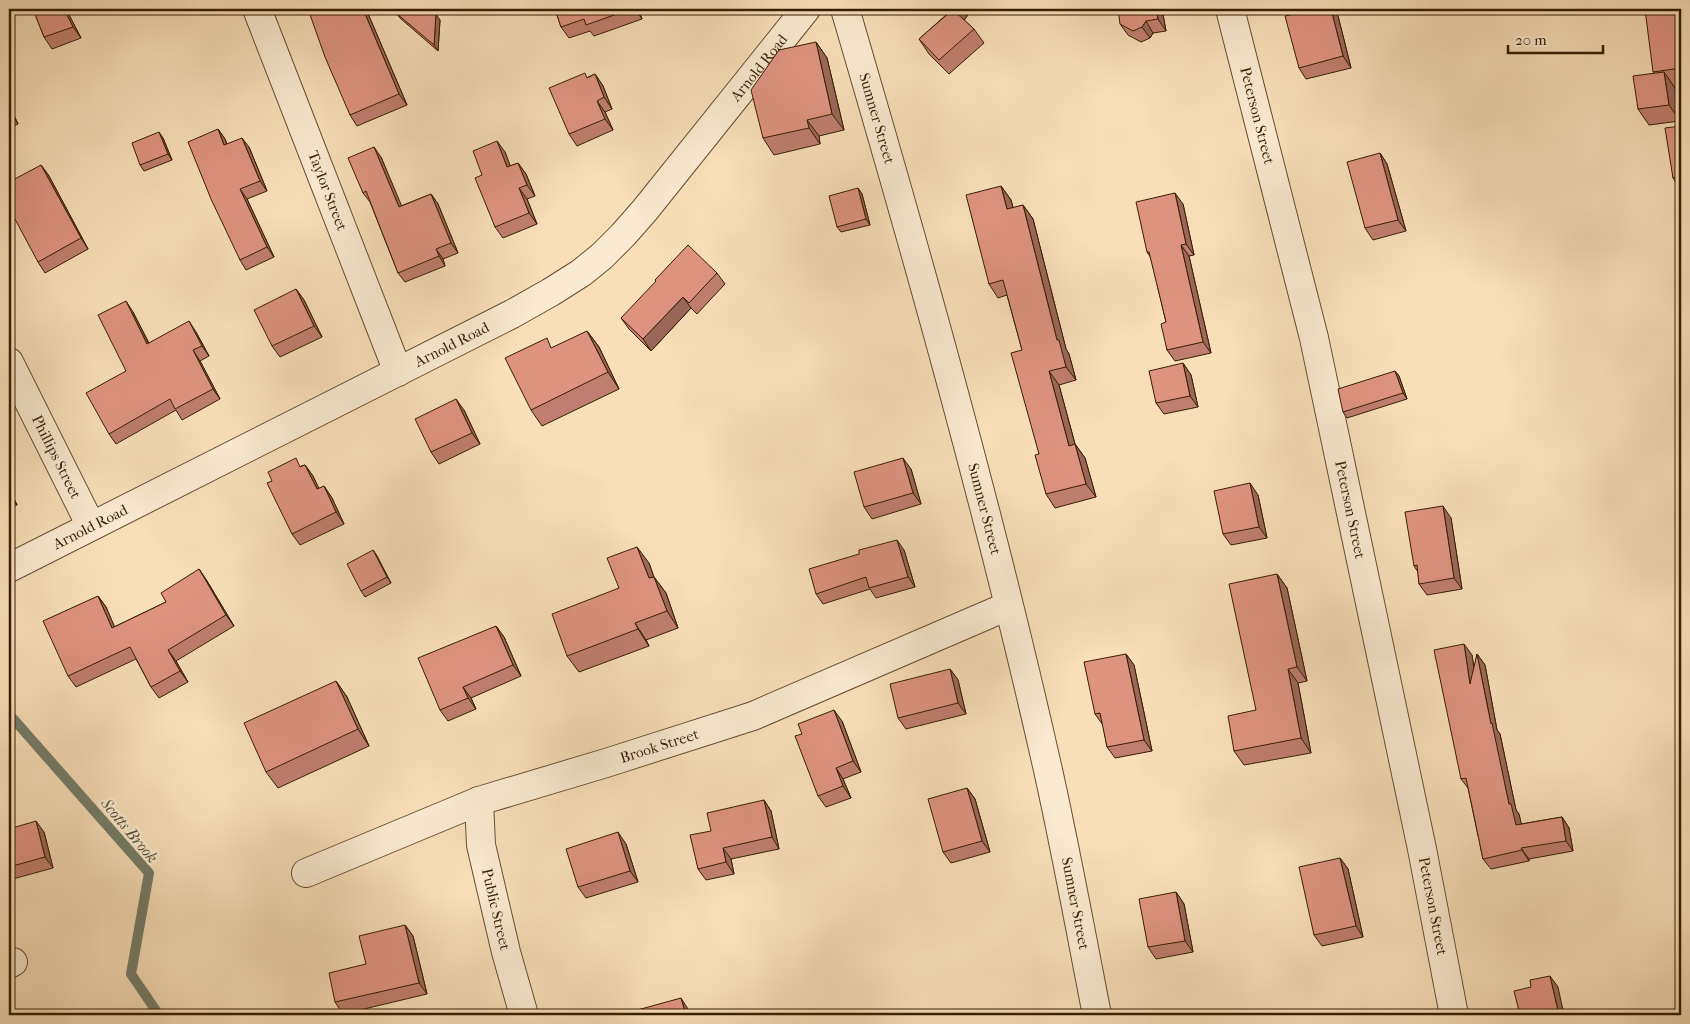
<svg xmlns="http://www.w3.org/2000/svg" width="1690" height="1024" viewBox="0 0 1690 1024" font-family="'IM FELL French Canon',serif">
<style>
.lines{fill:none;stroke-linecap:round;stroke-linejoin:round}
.stream{stroke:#747d69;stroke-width:10}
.minor-casing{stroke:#664e30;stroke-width:30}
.minor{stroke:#faead1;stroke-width:28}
.wall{fill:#bf7e6f;stroke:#361e02}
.shaded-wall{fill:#9b675a;stroke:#361e02}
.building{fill:#de9381;stroke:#361e02}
.labels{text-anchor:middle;stroke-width:5;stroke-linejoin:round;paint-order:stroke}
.street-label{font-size:15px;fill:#361e02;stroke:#faead1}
.water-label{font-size:16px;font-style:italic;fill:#554e36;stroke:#faead1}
</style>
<rect width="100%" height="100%" fill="#f8dfb8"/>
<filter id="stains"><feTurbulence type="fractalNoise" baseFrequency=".004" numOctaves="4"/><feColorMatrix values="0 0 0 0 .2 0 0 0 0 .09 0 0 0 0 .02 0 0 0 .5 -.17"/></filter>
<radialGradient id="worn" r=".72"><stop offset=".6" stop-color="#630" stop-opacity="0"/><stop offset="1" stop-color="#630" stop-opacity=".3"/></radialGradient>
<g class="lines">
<polyline class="stream" points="9,714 149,873 131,974 159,1015"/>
<g class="minor-casing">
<g id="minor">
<path id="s1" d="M257,9L398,372"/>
<path id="s2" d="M845,9C919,261 990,513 1048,770C1066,851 1081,933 1097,1015"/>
<path id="s3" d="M1230,9L1314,338L1422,849L1454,1015"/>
<path id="s4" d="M9,362L91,526"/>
<path id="s5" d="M9,568L512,314L551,292L581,273L602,256L623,235L645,210L806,9"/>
<path id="s6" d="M479,801L481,845L506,952L524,1015"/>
<path id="s7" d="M306,873L479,801L606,763L753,716L1008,606"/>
<polyline points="9,964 13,962"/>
</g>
</g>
<use href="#minor" class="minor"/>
</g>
<g class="wall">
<polygon points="33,9 66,9 81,38 52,49 44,37"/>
<polygon points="366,9 407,105 357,126 350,115"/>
<polygon points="555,9 638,9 642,19 594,36 590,31 569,38 561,27"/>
<polygon points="937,9 972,9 964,20 974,29 984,43 949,74 929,54 919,39 946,15"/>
<polygon points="1162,9 1166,31 1153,33 1150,38 1141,42 1128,35 1120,24"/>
<polygon points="1681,9 1681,86 1674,87 1675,88 1680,121 1649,125 1638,109"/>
<polygon points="396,13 440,20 438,51 400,18"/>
<polygon points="1338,16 1351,68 1306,79 1299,68"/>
<polygon points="816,42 827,58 844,130 819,136 820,144 774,155 763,138"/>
<polygon points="595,74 603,86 612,109 605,112 613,130 577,146 569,134 588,77"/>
<polygon points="9,105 18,124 9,128"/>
<polygon points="1681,126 1681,189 1680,189 1673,178"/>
<polygon points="218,129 225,139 227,144 249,147 267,191 247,199 274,257 246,270 240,260"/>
<polygon points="163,138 172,160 144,171 140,165"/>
<polygon points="505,152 510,166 518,163 526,174 535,196 527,199 537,224 503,238 495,227 482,175"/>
<polygon points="1380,153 1387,164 1406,231 1373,240 1365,228"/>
<polygon points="381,157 401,206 431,194 438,204 458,253 443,259 445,266 405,282 398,273 370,202 363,193"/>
<polygon points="41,165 49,176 88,249 45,273 38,262"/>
<polygon points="1001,186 1011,200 1013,208 1023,205 1033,219 1066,349 1069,354 1076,380 1059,385 1075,444 1085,458 1096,497 1055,508 1046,494 1022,350 1007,295 998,298 989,284"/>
<polygon points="858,188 862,194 870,225 841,232 837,227"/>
<polygon points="1183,204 1194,255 1189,256 1211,353 1175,361 1167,350 1166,322 1151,258 1147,252"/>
<polygon points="717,273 725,284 697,314 691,308 651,351 629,329 621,318"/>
<polygon points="296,289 304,300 322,337 280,357 272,346"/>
<polygon points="133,312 149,343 196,332 209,356 200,361 220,399 182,420 176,410 116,444 109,434 126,371"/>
<polygon points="587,331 599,347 619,389 542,426 531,410"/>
<polygon points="1183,363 1191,375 1198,407 1164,414 1156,403"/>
<polygon points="1395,371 1399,376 1407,399 1347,418 1343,412"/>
<polygon points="464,410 480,444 439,464 431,452"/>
<polygon points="305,465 313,476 319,489 324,486 332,498 344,524 300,545 292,534 301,466"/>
<polygon points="9,467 12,473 9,474"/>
<polygon points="911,469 921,504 872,519 864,507"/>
<polygon points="9,489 17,505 9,508"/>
<polygon points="1258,495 1267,538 1231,545 1223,534"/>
<polygon points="1451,518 1462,589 1427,595 1419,584 1418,572 1414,566"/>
<polygon points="373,550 377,556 391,583 365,597 361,591"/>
<polygon points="904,550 915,587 876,598 870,589 823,604 816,594"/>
<polygon points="649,563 654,577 666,593 678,628 646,640 649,646 579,672 567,656 619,588"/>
<polygon points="199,569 207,581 234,626 176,661 188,682 159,698 151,687 136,659 76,687 68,676 98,596 106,607 114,627 166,602"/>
<polygon points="1277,574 1287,588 1307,681 1298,683 1311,753 1244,765 1234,751 1256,710"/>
<polygon points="496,626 504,637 521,676 471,698 476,709 448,721 440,710"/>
<polygon points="1126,654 1134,665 1152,751 1115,758 1107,747 1103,725 1095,714"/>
<polygon points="1477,654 1485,665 1497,730 1500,734 1516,810 1519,814 1521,824 1562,817 1569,828 1573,851 1529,859 1529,861 1491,869 1483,859 1468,788 1461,779 1472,655 1474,669"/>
<polygon points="950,669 958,680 966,714 906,729 898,718"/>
<polygon points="336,681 347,697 369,746 278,788 266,772"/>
<polygon points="842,721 861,772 843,779 851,798 826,807 818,796"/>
<polygon points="967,788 975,799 990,852 951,863 943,852"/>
<polygon points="764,800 771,811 779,849 731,859 734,874 706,880 698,869 711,831"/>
<polygon points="9,829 44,832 53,868 9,880"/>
<polygon points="626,844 638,882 586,898 578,887"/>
<polygon points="1340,858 1348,869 1363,937 1322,946 1314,935"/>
<polygon points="1176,892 1184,904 1193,952 1156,959 1148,947"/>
<polygon points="405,925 413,936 427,994 343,1014 335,1002 366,964"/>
</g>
<g class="shaded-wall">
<polygon points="64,9 66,9 81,38 73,27"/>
<polygon points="363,9 366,9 407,105 399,94"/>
<polygon points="635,9 638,9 642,19"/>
<polygon points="952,9 972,9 961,25"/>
<polygon points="1156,9 1162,9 1166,31 1158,19"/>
<polygon points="1331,9 1332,9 1338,16 1351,68 1343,56"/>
<polygon points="436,14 440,20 438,51 434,45"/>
<polygon points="1146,21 1153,33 1150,38 1142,27"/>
<polygon points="816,42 827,58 844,130 832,114"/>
<polygon points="1664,72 1675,88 1680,121 1669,105"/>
<polygon points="595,74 603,86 612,109 604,97"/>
<polygon points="597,101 605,112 613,130 605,119"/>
<polygon points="9,105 18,124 9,110"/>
<polygon points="807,120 819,136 820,144 809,128"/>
<polygon points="218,129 225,139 231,155 224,145"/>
<polygon points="159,132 163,138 172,160 168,154"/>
<polygon points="242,138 249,147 267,191 260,181"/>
<polygon points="497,141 505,152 515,178 507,167"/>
<polygon points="374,147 381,157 406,216 399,207"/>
<polygon points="1380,153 1387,164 1406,231 1398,220"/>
<polygon points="518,163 526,174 535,196 527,185"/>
<polygon points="41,165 49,176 88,249 81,238"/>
<polygon points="1001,186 1011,200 1017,223 1007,209"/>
<polygon points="519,188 527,199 537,224 529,213"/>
<polygon points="858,188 862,194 870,225 866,219"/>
<polygon points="240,189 247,199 274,257 267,247"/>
<polygon points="1175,193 1183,204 1194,255 1186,244"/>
<polygon points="431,194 438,204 458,253 451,243"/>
<polygon points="1023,205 1033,219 1066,349 1069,354 1076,380 1066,367 1057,340"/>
<polygon points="1181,245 1189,256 1211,353 1203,342"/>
<polygon points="436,249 443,259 445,266 439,256"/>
<polygon points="296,289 304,300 322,337 314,326"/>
<polygon points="683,297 691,308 651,351 643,339"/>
<polygon points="126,301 133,312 154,354 147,344"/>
<polygon points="189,321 196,332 209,356 202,346"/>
<polygon points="587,331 599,347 619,389 608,372"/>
<polygon points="193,350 200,361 220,399 213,389"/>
<polygon points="1183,363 1191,375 1198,407 1190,396"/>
<polygon points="1049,371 1059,385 1079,459 1069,446"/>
<polygon points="1395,371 1399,376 1407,399 1403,393"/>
<polygon points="456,399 464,410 480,444 472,433"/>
<polygon points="1075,444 1085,458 1096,497 1086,484"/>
<polygon points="903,458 911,469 921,504 913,493"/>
<polygon points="305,465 313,476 325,501 317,489"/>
<polygon points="1250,483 1258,495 1267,538 1259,527"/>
<polygon points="324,486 332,498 344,524 336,512"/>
<polygon points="9,489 17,505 9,494"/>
<polygon points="1443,506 1451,518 1462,589 1454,578"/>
<polygon points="897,540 904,550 915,587 908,577"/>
<polygon points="637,547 649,563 660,595 649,578"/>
<polygon points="373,550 377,556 391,583 387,577"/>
<polygon points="199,569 207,581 234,626 226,615"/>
<polygon points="1277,574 1287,588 1307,681 1297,667"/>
<polygon points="654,577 666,593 678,628 667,611"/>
<polygon points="98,596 106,607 120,639 112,628"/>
<polygon points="635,623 646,640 649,646 638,629"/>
<polygon points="496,626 504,637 521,676 513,665"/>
<polygon points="1464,644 1472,655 1478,695 1470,684"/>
<polygon points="168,650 176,661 188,682 180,671"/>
<polygon points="1126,654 1134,665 1152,751 1144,740"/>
<polygon points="1477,654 1485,665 1497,730 1500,734 1516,810 1519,814 1524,835 1516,825 1509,804 1491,724"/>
<polygon points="950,669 958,680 966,714 958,703"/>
<polygon points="1288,669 1298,683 1311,753 1301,738"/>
<polygon points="336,681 347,697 369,746 358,729"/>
<polygon points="463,687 471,698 476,709 468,698"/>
<polygon points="834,710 842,721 861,772 853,761"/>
<polygon points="836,768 843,779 851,798 843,786"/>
<polygon points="967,788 975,799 990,852 982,841"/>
<polygon points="764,800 771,811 779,849 772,837"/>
<polygon points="1562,817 1569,828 1573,851 1566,841"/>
<polygon points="36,821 44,832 53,868 45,857"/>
<polygon points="618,832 626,844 638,882 630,871"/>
<polygon points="723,848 731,859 734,874 726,862"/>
<polygon points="1521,848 1529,859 1529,861 1522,850"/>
<polygon points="1340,858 1348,869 1363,937 1356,926"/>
<polygon points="1176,892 1184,904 1193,952 1185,941"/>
<polygon points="405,925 413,936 427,994 419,983"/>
<polygon points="1550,976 1558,987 1564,1015 1559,1015"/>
<polygon points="681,998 688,1009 690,1015 686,1015"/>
</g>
<g class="building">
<polygon points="33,9 64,9 73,27 44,37"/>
<polygon points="308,9 363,9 399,94 350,115 325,57"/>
<polygon points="410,9 430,9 436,14 434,45 396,13"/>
<polygon points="555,9 631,9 586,25 584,19 561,27"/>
<polygon points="946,9 952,9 951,11 952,9 974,29 939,60 919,39 950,12"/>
<polygon points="1118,9 1156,9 1158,19 1146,21 1142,27 1133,31 1120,24"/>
<polygon points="1315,9 1331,9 1343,56 1299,68 1285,16"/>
<polygon points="1645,9 1681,9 1681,68 1653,72"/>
<polygon points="816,42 832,114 807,120 809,128 763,138 751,90 779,50"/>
<polygon points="1664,72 1669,105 1638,109 1633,76"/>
<polygon points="585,73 587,78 595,74 604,97 597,101 605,119 569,134 549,88"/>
<polygon points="1681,126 1681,176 1673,178 1665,128"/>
<polygon points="218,129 224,145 242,138 260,181 240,189 267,247 240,260 211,199 188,142"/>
<polygon points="159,132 168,154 140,165 132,143"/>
<polygon points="497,141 507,167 518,163 527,185 519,188 529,213 495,227 475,178 482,175 473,151"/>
<polygon points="374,147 399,207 431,194 451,243 436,249 439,256 398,273 366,191 363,193 348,158"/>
<polygon points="1380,153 1398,220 1365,228 1347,162"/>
<polygon points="41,165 81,238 38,262 9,208 9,182"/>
<polygon points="1001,186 1007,209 1023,205 1057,340 1059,340 1066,367 1049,371 1069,446 1075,444 1086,484 1046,494 1035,455 1039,454 1011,353 1022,350 1003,280 989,284 966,195"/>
<polygon points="858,188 866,219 837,227 829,196"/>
<polygon points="1175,193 1186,244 1181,245 1203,342 1167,350 1161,324 1166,322 1149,252 1147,252 1136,202"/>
<polygon points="688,245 717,273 689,303 683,297 643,339 621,318 656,281 655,280"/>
<polygon points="296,289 314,326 272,346 254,310"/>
<polygon points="126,301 147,344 189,321 202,346 193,350 213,389 175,409 170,399 109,434 86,393 126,371 98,315"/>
<polygon points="587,331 608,372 531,410 505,358 547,338 551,348"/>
<polygon points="1183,363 1190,396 1156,403 1149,371"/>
<polygon points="1395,371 1403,393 1343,412 1338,389"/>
<polygon points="456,399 472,433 431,452 415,419"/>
<polygon points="296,458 300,467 305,465 317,489 324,486 336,512 292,534 267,483 272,481 268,472"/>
<polygon points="903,458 913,493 864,507 854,472"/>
<polygon points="1250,483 1259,527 1223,534 1214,491"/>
<polygon points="1443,506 1454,578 1419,584 1417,565 1414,566 1405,512"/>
<polygon points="897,540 908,577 869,588 866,577 816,594 809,569 859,554 859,550"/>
<polygon points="637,547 649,578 654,577 667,611 635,623 638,629 567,656 552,614 619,588 607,558"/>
<polygon points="373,550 387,577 361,591 347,564"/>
<polygon points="199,569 226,615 168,650 180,671 151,687 130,647 68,676 43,621 98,596 112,628 166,602 161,593"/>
<polygon points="1277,574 1297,667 1288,669 1301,738 1234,751 1228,716 1256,710 1229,584"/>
<polygon points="496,626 513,665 463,687 468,698 440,710 418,658"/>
<polygon points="1464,644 1470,684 1477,654 1491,724 1492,723 1509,804 1511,804 1516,825 1562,817 1566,841 1521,848 1522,850 1483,859 1466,778 1461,779 1434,650"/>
<polygon points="1126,654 1144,740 1107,747 1100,713 1095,714 1084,662"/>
<polygon points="950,669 958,703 898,718 890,684"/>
<polygon points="336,681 358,729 266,772 244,723"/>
<polygon points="834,710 853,761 836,768 843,786 818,796 795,736 802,734 798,724"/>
<polygon points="967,788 982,841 943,852 928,799"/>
<polygon points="764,800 772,837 723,848 726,862 698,869 690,835 711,831 707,813"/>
<polygon points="36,821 45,857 9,867 9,829"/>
<polygon points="618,832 630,871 578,887 566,849"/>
<polygon points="1340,858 1356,926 1314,935 1299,867"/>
<polygon points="1176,892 1185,941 1148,947 1139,899"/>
<polygon points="405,925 419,983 335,1002 329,973 366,964 359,936"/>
<polygon points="1550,976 1559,1015 1520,1015 1514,991 1531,987 1530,980"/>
<polygon points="681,998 686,1015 631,1015 630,1012"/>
<polygon points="129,1009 131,1015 113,1015"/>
</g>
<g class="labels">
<g class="street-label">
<text dy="5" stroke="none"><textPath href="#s5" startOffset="916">Arnold Road</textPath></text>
<text dy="5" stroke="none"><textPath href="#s3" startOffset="110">Peterson Street</textPath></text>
<text dy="5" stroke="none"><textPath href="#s2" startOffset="114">Sumner Street</textPath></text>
<text dy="5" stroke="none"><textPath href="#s1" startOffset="195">Taylor Street</textPath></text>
<text dy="5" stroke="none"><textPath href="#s5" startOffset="496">Arnold Road</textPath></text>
<text dy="5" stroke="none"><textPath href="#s4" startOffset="106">Phillips Street</textPath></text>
<text dy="5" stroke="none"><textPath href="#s2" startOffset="519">Sumner Street</textPath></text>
<text dy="5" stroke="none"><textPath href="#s3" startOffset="515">Peterson Street</textPath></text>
<text dy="5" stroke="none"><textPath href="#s5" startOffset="91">Arnold Road</textPath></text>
<text dy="5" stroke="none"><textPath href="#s7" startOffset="376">Brook Street</textPath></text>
<text dy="5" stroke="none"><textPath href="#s2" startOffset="924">Sumner Street</textPath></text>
<text dy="5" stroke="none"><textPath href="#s3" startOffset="920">Peterson Street</textPath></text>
<text dy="5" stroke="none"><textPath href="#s6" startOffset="110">Public Street</textPath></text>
</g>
<g class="water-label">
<text transform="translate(130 830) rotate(50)" y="6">Scotts Brook</text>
</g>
</g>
<rect width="1690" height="1024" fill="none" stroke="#f8dfb8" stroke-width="30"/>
<rect x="10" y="10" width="1670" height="1004" fill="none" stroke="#361e02" stroke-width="2.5"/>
<rect x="15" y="15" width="1660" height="994" fill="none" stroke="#361e02"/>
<path d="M1508 45v8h95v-8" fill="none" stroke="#361e02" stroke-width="2.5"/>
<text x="1515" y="45" font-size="15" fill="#361e02" stroke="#faead1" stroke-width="4" paint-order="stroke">20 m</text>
<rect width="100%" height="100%" filter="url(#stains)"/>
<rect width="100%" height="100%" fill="url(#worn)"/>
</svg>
